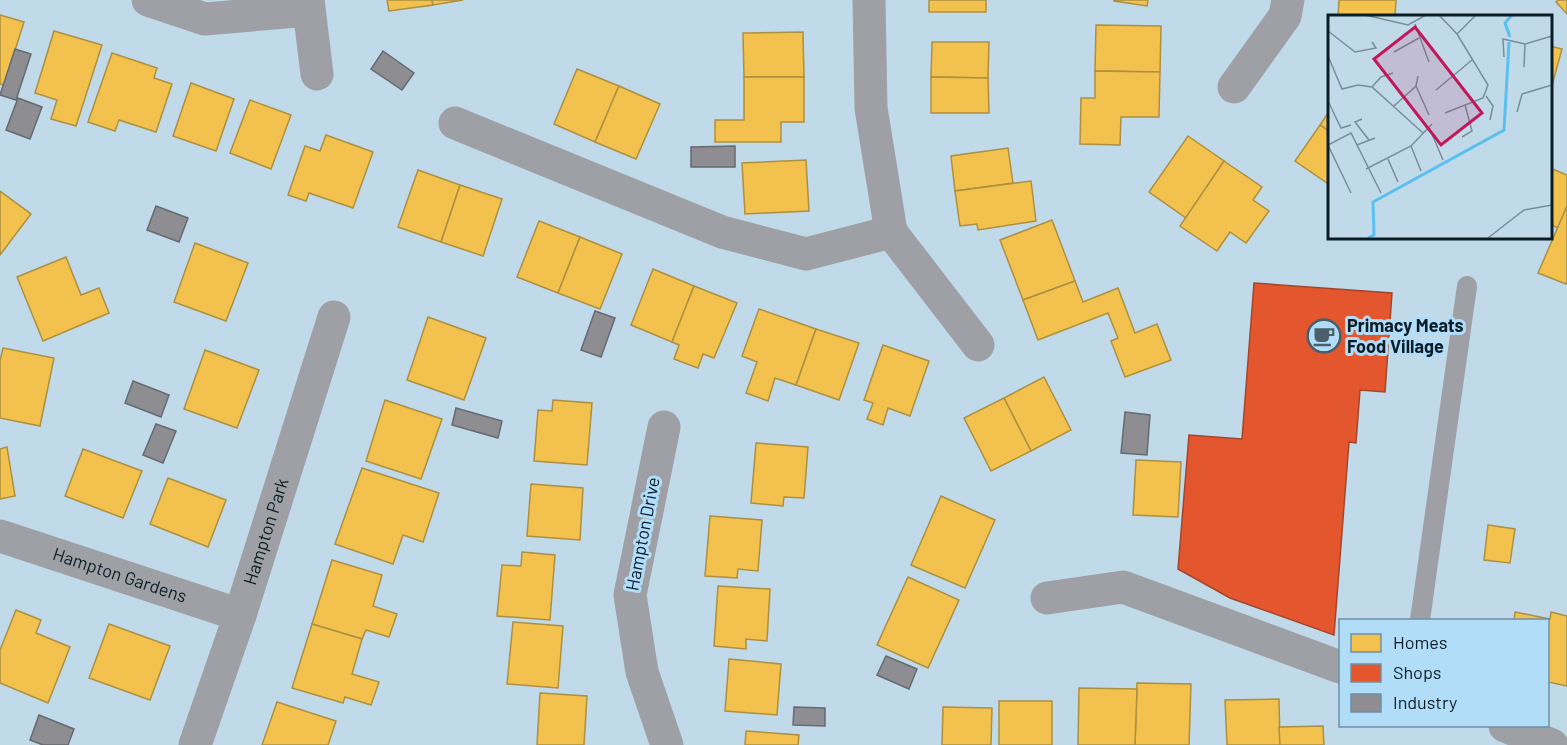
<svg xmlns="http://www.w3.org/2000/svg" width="1567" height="745" viewBox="0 0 1567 745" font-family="Barlow,sans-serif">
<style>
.homes{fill:#f2c14e;stroke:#ad9042;stroke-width:1.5}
.shops{fill:#e4572e;stroke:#a3462c;stroke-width:1.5}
.industry{fill:#8d8d92;stroke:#666b72;stroke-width:1.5}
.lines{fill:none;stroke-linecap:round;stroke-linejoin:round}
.service{stroke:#9ea0a6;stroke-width:20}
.minor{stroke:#9ea0a6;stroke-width:33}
.labels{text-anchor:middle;stroke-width:6;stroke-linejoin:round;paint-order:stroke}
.poi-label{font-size:18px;font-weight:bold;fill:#0b1d27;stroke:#b1ddf9;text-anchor:start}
.street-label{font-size:18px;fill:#0b1d27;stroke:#b1ddf9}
.inset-river{fill:none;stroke:#5abff1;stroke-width:3}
.inset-road{fill:none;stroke:#788e9b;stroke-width:1.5}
.view{fill:#c2185b;fill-opacity:0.15;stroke:#c2185b;stroke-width:3}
.inset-edge{fill:none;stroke:#0b1d27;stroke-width:3}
</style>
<rect width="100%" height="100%" fill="#c1dae9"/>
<g class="homes">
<polygon points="387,0 432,0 433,5 389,11"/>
<polygon points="432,0 463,0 433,5"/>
<rect x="929" y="0" width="57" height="12"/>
<polygon points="1114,0 1148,0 1147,6 1114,1"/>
<polygon points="1339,0 1396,0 1395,16 1338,16"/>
<polygon points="1558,0 1567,0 1567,14 1556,2"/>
<polygon points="0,15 24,22 4,85 0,84"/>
<polygon points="1096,25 1161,26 1160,72 1095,71"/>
<polygon points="54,31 102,45 76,126 51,119 57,100 35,93"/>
<polygon points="803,32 804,77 744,77 743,33"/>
<polygon points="932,42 989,42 988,78 931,77"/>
<polygon points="1550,46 1562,49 1551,89 1550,89"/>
<polygon points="112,53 157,68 154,78 172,84 156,132 119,120 115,131 88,122"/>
<polygon points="577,69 619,86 595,142 554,124"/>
<polygon points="1095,71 1160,72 1159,117 1121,117 1120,145 1080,144 1081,98 1095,98"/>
<polygon points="744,77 804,77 804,122 781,122 781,142 715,142 715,120 744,120"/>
<polygon points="931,77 988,78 989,113 931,113"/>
<polygon points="191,83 234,99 216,151 173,136"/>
<polygon points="619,86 660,104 636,159 595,142"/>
<polygon points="250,100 291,115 271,169 230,153"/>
<polygon points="1330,110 1330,132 1320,125"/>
<polygon points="1320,125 1330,132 1330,185 1295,161"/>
<polygon points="326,135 373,152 353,208 309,193 306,201 288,195 305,146 320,151"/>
<polygon points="1188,136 1224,161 1186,218 1149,192"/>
<polygon points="1008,148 1013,183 955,191 951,156"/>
<polygon points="806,160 809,211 745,214 742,163"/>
<polygon points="1224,161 1262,187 1253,200 1269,211 1246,243 1230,232 1217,251 1180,226"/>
<polygon points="1550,168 1567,175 1567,206 1558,228 1550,224"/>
<polygon points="418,170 460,185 441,242 398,227"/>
<polygon points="1031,181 1036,221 978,230 977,224 960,226 955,191"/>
<polygon points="460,185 502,199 483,256 441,242"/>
<polygon points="0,191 31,214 0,255"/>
<polygon points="1567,206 1567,282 1566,284 1538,273"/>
<polygon points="1052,220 1075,281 1023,300 1000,240"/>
<polygon points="539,221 580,237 558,293 517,277"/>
<polygon points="580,237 622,254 600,309 558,293"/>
<polygon points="195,243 248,263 226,321 174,302"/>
<polygon points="66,257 81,295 99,288 109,313 43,341 17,277"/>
<polygon points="653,269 694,286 672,342 631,325"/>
<polygon points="1075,281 1083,302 1118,288 1135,333 1157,324 1171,360 1125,377 1111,341 1118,338 1108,313 1038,340 1023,300"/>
<polygon points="694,286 737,303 714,358 703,354 698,368 674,359 679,345 672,342"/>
<polygon points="759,309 816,329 796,385 775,378 768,401 746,393 757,362 742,356"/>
<polygon points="428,317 486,338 464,400 407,380"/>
<polygon points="816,329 859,343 839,400 796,385"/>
<polygon points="883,345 929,361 910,416 888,408 883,425 867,419 873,403 864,400"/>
<polygon points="3,348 54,358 40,426 0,418 0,361"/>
<polygon points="205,350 259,370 237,428 184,409"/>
<polygon points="1044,377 1071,430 1031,451 1004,398"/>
<polygon points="1004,398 1031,451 991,471 964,418"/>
<polygon points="385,400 442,419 421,479 366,461"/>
<polygon points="553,400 592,403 587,465 534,461 538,410 552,411"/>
<polygon points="756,443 808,447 804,498 784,497 783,506 751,503"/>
<polygon points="7,447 15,496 0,499 0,449"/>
<polygon points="83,449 142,471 123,518 65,496"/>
<polygon points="1136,460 1181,462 1178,517 1133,515"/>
<polygon points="362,468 439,493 423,542 403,535 393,564 335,544"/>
<polygon points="168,478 226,500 208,547 150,524"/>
<polygon points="531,484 583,488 580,540 527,536"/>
<polygon points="941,496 995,520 965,588 911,565"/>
<polygon points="710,516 762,520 758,571 738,569 737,578 705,576"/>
<polygon points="1488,525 1515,529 1510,563 1484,560"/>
<polygon points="522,552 555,555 550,620 497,616 502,565 521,566"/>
<polygon points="332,560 382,575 373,606 397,614 389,637 366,630 362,639 312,624"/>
<polygon points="908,577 959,600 928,668 877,645"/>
<polygon points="718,586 770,589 767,641 746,639 746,649 714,646"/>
<polygon points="16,610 41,620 36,633 70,647 48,703 0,683 0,650"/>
<polygon points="1515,612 1550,619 1551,612 1567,616 1567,686 1548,682 1548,620 1514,620"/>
<polygon points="513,622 563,626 558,688 507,684"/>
<polygon points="109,624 170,646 150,700 89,678"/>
<polygon points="312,624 362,639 352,674 379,682 371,705 345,697 343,703 292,688"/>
<polygon points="729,659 781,664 777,715 725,711"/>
<polygon points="1137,683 1191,684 1189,745 1135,745"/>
<polygon points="1079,688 1137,689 1135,745 1078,745"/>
<polygon points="540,693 587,696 584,745 537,745"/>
<polygon points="1279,699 1280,745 1227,745 1225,700"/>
<rect x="999" y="701" width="53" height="44"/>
<polygon points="277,702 336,721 328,745 262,745"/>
<polygon points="943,707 992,708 991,745 942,745"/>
<polygon points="1323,726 1324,745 1280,745 1279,727"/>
<polygon points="746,731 799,735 798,745 745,745"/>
</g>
<polygon class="shops" points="1254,283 1392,293 1385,392 1360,390 1356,443 1349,442 1334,635 1230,598 1178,569 1189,435 1242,439"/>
<g class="industry">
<polygon points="15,49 31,54 16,100 0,95"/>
<polygon points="383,51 414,73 402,90 371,69"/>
<polygon points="18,98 42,107 30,139 6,130"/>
<polygon points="735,146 735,167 691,167 691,147"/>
<polygon points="156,206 188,218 179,242 147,230"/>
<polygon points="595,311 615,318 601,357 581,350"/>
<polygon points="133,381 169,395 161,417 125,403"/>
<polygon points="456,408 502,421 498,438 452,425"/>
<polygon points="1125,412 1150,415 1147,455 1121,453"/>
<polygon points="156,424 176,431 163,463 143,455"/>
<polygon points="886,656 917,669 909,689 877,675"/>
<polygon points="794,707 825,708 825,726 793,725"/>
<polygon points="39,715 74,729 68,745 43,745 30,740"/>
</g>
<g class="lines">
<polyline class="service" points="1420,620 1467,286"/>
<g class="minor">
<polyline points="148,0 205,19 309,10"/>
<polyline points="308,0 317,74"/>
<polyline points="869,0 871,108 891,232 978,345"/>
<polyline points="1234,87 1285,16 1288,0"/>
<polyline points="455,123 722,232 806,254 891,232"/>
<polyline points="664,427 630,595 642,672 667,745"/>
<path id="s1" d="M0,536L240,615"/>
<polyline points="1047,598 1123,587 1340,667"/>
<polyline points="1505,726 1552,745"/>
<path id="s2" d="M195,745L240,615L334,317"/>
</g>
</g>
<defs>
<g id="cafe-ring" transform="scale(1.725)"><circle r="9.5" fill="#b1ddf9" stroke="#4b5f6b" stroke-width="1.5"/><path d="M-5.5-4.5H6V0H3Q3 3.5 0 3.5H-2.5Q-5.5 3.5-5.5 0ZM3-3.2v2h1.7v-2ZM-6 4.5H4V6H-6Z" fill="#4b5f6b"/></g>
</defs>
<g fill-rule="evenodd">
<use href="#cafe-ring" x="1324" y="336"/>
</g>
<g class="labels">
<g class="poi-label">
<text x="1347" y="332">Primacy Meats<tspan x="1347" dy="21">Food Village</tspan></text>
</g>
<g class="street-label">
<text dy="6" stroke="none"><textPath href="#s2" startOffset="225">Hampton Park</textPath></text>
<text transform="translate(643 534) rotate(-79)" y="6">Hampton Drive</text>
<text dy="6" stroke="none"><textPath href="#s1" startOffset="126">Hampton Gardens</textPath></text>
</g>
</g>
<g transform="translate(1328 15)">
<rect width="224" height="224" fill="#c1dae9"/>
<path class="inset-river" d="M182,22L177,8L184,0M40,223L46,220L45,187L176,115L181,27"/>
<path class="inset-road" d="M37,0L80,10L98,0M111,0L129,19L160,70L155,83L117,98M87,9L101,47M0,16L27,37L48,33L44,27M129,19L148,0M66,37L91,23M0,41L14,74L30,70L44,72L95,118M176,42L175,24L197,29M196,52L197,29L224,21M88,71L101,100M44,72L53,62L65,58M108,75L144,45M158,81L165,91L162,105M0,86L13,113L23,110M66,91L88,71L90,61M189,97L194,79L224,70M34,104L27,107L41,125M101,112L115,145M134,122L144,116L137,90M29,130L47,123M83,131L93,156M60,144L70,167M38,154L83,131L104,109M23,178L0,130L23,118L53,178M160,223L196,195L224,190"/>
<path class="view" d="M87,12L154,98L113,130L46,44Z"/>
<rect width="224" height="224" class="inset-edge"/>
</g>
<rect x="1339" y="619" width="210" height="108" fill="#b1ddf9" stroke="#6f90a5" stroke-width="1.5"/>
<rect x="1351" y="634" width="30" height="18" fill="#f2c14e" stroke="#6f90a5" stroke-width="1.5"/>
<text x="1393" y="649" font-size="18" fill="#0b1d27">Homes</text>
<rect x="1351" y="664" width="30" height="18" fill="#e4572e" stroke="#6f90a5" stroke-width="1.5"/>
<text x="1393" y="679" font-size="18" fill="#0b1d27">Shops</text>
<rect x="1351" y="694" width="30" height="18" fill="#8d8d92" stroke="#6f90a5" stroke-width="1.5"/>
<text x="1393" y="709" font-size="18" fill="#0b1d27">Industry</text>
</svg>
